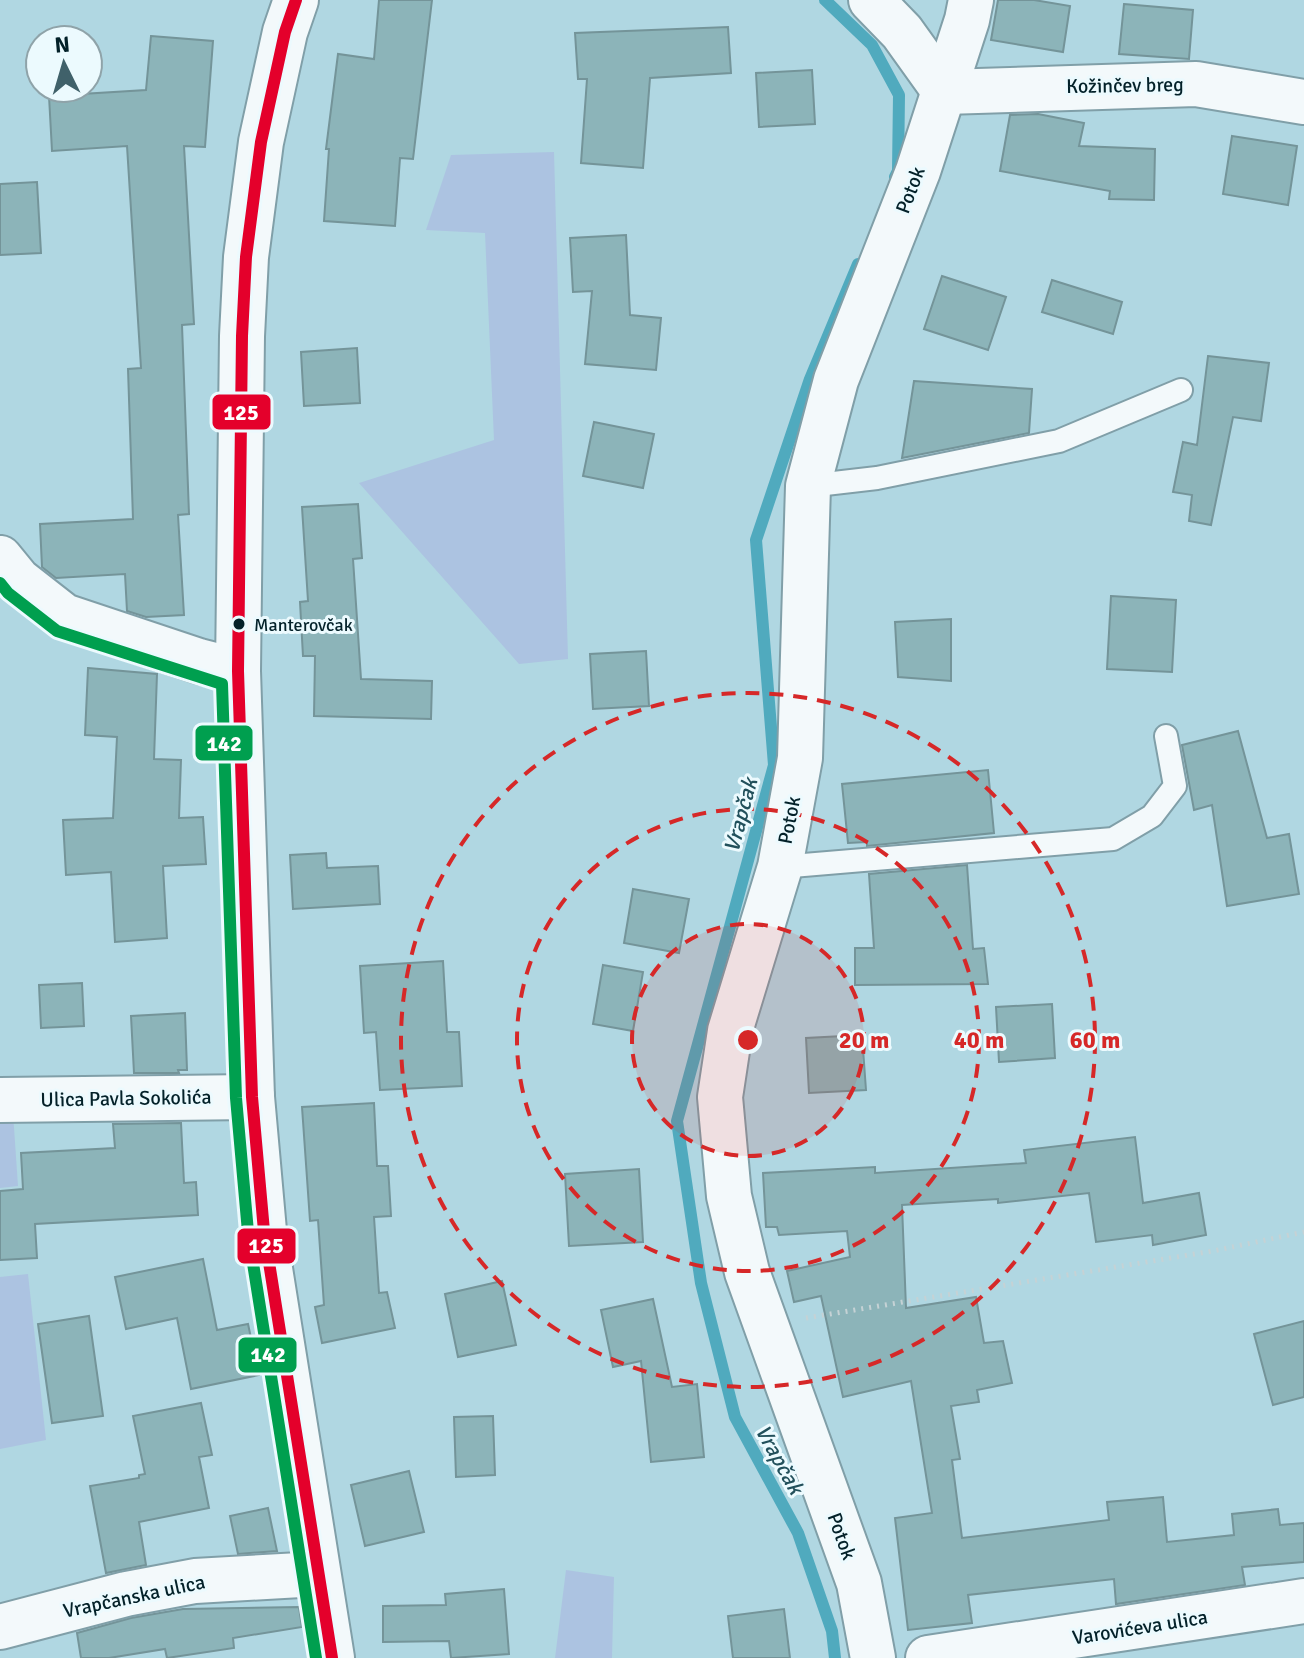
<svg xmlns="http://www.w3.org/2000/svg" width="1304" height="1658" viewBox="0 0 1304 1658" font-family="Signika,sans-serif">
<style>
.green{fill:#acc3e1}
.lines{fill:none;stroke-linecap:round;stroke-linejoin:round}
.stream{stroke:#50aabe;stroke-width:12}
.building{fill:#8cb4b9;stroke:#749499;stroke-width:2}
.service-casing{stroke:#809fa8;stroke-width:26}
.minor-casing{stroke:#809fa8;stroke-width:48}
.tertiary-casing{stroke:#809fa8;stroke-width:48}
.secondary-casing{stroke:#809fa8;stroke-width:48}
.path{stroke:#c5d2d5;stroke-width:5;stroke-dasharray:2 6;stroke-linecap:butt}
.service{stroke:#f3f9fb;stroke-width:22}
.minor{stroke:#f3f9fb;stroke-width:44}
.tertiary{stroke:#f3f9fb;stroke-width:44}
.secondary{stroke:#f3f9fb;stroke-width:44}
.bus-1-casing{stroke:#ecfafe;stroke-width:18}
.bus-2-casing{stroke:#ecfafe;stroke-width:18}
.bus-1{stroke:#e4002b;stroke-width:12}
.bus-2{stroke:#009f4f;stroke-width:12}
.ring{fill:none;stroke:#d62828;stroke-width:4;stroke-dasharray:14 10}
.bus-dot{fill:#032129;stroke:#ecfafe;stroke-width:3}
.labels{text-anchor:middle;stroke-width:6;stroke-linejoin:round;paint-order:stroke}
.bus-label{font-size:18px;fill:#032129;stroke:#ecfafe;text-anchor:start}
.street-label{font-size:20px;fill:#032129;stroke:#ecfafe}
.water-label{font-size:22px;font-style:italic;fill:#22505b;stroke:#ecfafe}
.centre{fill:#d62828;stroke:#ecfafe;stroke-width:4}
.ring-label{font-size:24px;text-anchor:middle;font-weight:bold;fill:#d62828;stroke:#ecfafe;stroke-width:6;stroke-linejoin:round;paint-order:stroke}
.line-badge{stroke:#ecfafe;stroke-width:3}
.badge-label{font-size:22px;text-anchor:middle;font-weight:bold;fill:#fff}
</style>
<rect width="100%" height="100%" fill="#b0d7e2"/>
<g class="green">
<polygon points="554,152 568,659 519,664 359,483 494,440 485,233 426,230 451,155"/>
<polygon points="0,1112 13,1113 18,1186 0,1188"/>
<polygon points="28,1274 46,1440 0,1449 0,1277"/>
<polygon points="566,1570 614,1577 612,1658 555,1658"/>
</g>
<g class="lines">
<g class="stream">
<polyline points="825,0 872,45 899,95 898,171 895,177"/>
<polyline points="835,1658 832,1631 798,1533 735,1417 701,1283 677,1121 774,765 756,540 810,379 858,264"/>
</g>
</g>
<g class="building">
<polygon points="379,0 432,0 413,159 400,158 395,226 324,221 329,149 326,149 338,54 374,59"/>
<polygon points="998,0 1034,0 1070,6 1063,52 991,40"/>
<polygon points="1124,4 1193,10 1189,59 1119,54"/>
<polygon points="728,27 731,73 650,78 643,168 581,163 587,79 578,79 575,33"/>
<polygon points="151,36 213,41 205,147 184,146 194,324 182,325 189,514 178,515 184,615 146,617 127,611 125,574 56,578 42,567 40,524 133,519 128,369 141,368 127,146 52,151 49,96 146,90"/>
<polygon points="812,70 815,124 759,127 756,73"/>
<polygon points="1038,114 1084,123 1079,146 1155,149 1154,200 1109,199 1110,191 1000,171 1010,115"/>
<polygon points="1232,136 1297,146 1288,205 1223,194"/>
<polygon points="37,182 41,253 0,255 0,184"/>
<polygon points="626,235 630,315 661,318 656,370 585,364 592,291 573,292 570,238"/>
<polygon points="942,276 1006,297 988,350 924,329"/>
<polygon points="1052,280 1122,302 1113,334 1042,312"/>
<polygon points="357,348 360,403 304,406 301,352"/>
<polygon points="1208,356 1269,363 1261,421 1233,417 1211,525 1189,521 1192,495 1173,492 1183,442 1197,445"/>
<polygon points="914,381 1032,389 1029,433 902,458"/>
<polygon points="594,422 654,434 643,488 583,476"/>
<polygon points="358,504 362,558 353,559 361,679 432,681 431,719 314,716 315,656 303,656 300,602 308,601 302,507"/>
<polygon points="1111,596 1176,600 1172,672 1107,669"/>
<polygon points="951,619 951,681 898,677 895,622"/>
<polygon points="646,651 649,706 593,709 590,654"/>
<polygon points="88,668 157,674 154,759 181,760 179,818 203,817 206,864 163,866 167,938 115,942 111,872 66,875 63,820 113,818 117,737 85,735"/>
<polygon points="1238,731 1267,838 1289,834 1299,894 1227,906 1212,805 1194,810 1182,745"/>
<polygon points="988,770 994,833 867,846 867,842 848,843 842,784"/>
<polygon points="326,853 327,868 378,866 380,904 293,909 290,855"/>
<polygon points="967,865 973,949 984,948 988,984 855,985 855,948 874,948 869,874"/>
<polygon points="633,889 689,899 679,953 624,943"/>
<polygon points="443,961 447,1032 459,1032 462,1086 380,1090 376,1032 364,1033 360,966"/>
<polygon points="603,965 643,972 633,1031 593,1024"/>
<polygon points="82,983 84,1026 41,1028 39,985"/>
<polygon points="1052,1004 1055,1058 999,1062 996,1007"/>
<polygon points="185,1013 187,1070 178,1070 179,1073 134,1073 131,1016"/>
<polygon points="862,1035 866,1090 809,1093 806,1038"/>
<polygon points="374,1103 377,1166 388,1166 391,1216 374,1217 379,1293 387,1292 395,1328 322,1343 315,1307 324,1305 318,1220 310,1221 302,1107"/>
<polygon points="181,1123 184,1183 196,1182 198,1215 35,1224 37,1258 0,1260 0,1191 23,1189 21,1153 115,1148 113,1124"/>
<polygon points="1135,1137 1143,1203 1199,1193 1206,1235 1153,1245 1152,1235 1096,1242 1089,1193 998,1203 998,1199 902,1205 906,1308 976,1297 984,1343 1003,1341 1012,1383 977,1390 979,1402 951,1406 960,1459 952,1460 962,1538 1109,1520 1107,1502 1163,1497 1167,1542 1234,1535 1232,1514 1278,1509 1280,1525 1304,1523 1304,1562 1242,1567 1245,1585 1116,1604 1114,1579 968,1595 972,1623 908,1630 895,1518 932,1513 911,1381 843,1397 821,1296 794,1302 787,1271 850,1257 847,1231 779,1235 777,1227 766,1227 763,1173 875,1167 875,1173 1026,1163 1024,1150"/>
<polygon points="639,1169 643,1242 569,1246 565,1174"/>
<polygon points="203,1259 217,1330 248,1324 259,1375 191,1389 177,1318 126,1329 115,1277"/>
<polygon points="502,1281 516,1345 458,1357 445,1294"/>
<polygon points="653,1299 672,1387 697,1384 704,1457 651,1462 641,1361 613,1367 601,1310"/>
<polygon points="89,1316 103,1416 52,1423 38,1324"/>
<polygon points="1304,1321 1304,1397 1273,1405 1254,1334"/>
<polygon points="201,1403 212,1455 199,1457 209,1508 139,1522 146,1565 106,1573 90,1486 139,1478 139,1475 145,1474 133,1416"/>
<polygon points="493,1416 495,1475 456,1477 454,1417"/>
<polygon points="409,1471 424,1532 365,1546 351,1485"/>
<polygon points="268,1508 277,1551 238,1554 230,1516"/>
<polygon points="504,1589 509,1654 451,1658 449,1641 383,1642 383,1606 446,1605 445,1594"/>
<polygon points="299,1607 302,1627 233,1638 234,1648 167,1658 165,1649 109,1658 81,1658 77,1633 131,1618 183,1609"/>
<polygon points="784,1609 790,1658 733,1658 728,1616"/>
</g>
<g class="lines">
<g class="service-casing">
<g id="service">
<polyline points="808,486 877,478 1059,441 1181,390"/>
<polyline points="780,867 1113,839 1152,816 1175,786 1166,736"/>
</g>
</g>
<g class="minor-casing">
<g id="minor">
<polyline points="871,0 902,32 945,92"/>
<polyline points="945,92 1196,84 1304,102"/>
<polyline points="0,1100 252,1097"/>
<polyline points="0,1627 126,1594 195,1581 318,1574"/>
<polyline points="873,1658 859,1583 747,1272 729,1196 720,1097 730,1031 780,867 800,758 808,486 836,380 918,171 967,20 971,0"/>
<polyline points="928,1658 1304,1601"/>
</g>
</g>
<g class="tertiary-casing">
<polyline id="tertiary" points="0,558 18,580 64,616 199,661 238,671"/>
</g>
<g class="secondary-casing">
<polyline id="secondary" points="296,0 285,32 261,142 246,257 242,336 238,671 252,1097 264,1231 332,1658"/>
</g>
<polyline class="path" points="806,1318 1213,1251 1304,1232"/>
<use href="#service" class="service"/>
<use href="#minor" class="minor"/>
<use href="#tertiary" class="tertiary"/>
<use href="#secondary" class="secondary"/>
<g class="bus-1-casing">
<polyline id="bus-1" points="296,0 285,32 261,142 246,257 242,336 238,671 252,1097 264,1231 332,1658"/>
</g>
<g class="bus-2-casing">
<polyline id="bus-2" points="0,583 8,593 57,631 222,684 236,1098 248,1232 316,1658"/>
</g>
<use href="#bus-1" class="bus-1"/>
<use href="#bus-2" class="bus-2"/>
</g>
<circle cx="748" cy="1040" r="116" fill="#d62828" fill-opacity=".12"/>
<g class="ring">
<circle cx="748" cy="1040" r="116"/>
<circle cx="748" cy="1040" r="231"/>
<circle cx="748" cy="1040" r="347"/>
</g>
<circle class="bus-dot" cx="239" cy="624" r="7"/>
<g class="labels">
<g class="bus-label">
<text x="254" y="631">Manterovčak</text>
</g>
<g class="street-label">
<text transform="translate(1125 85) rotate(-1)" y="7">Kožinčev breg</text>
<text transform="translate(910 190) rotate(-69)" y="7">Potok</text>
<text transform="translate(789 820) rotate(-79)" y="7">Potok</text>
<text transform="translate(126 1098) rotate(-1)" y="7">Ulica Pavla Sokolića</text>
<text transform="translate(842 1536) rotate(70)" y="7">Potok</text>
<text transform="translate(134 1596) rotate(-12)" y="7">Vrapčanska ulica</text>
<text transform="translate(1140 1627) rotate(-9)" y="7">Varovićeva ulica</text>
</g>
<g class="water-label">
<text transform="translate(740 815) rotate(-75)" y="8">Vrapčak</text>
<text transform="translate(780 1459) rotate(61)" y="8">Vrapčak</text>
</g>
</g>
<circle cx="748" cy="1040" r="12" class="centre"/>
<g class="ring-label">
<text x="864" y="1048">20 m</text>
<text x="979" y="1048">40 m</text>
<text x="1095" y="1048">60 m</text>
</g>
<g class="line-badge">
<rect x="211" y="393" width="61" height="38" rx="8" fill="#e4002b"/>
<rect x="194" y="724" width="60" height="38" rx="8" fill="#009f4f"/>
<rect x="236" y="1227" width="61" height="38" rx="8" fill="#e4002b"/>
<rect x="237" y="1336" width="61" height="38" rx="8" fill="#009f4f"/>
</g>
<g class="badge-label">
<text x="241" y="420">125</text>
<text x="224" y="751">142</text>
<text x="266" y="1253">125</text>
<text x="268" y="1362">142</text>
</g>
<g transform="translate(64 64) rotate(355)"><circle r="38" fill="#ecfafe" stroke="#8fa3a9" stroke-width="2"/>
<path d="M0-6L14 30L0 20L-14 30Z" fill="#40616a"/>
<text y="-12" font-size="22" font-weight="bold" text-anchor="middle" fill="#032129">N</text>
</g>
</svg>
